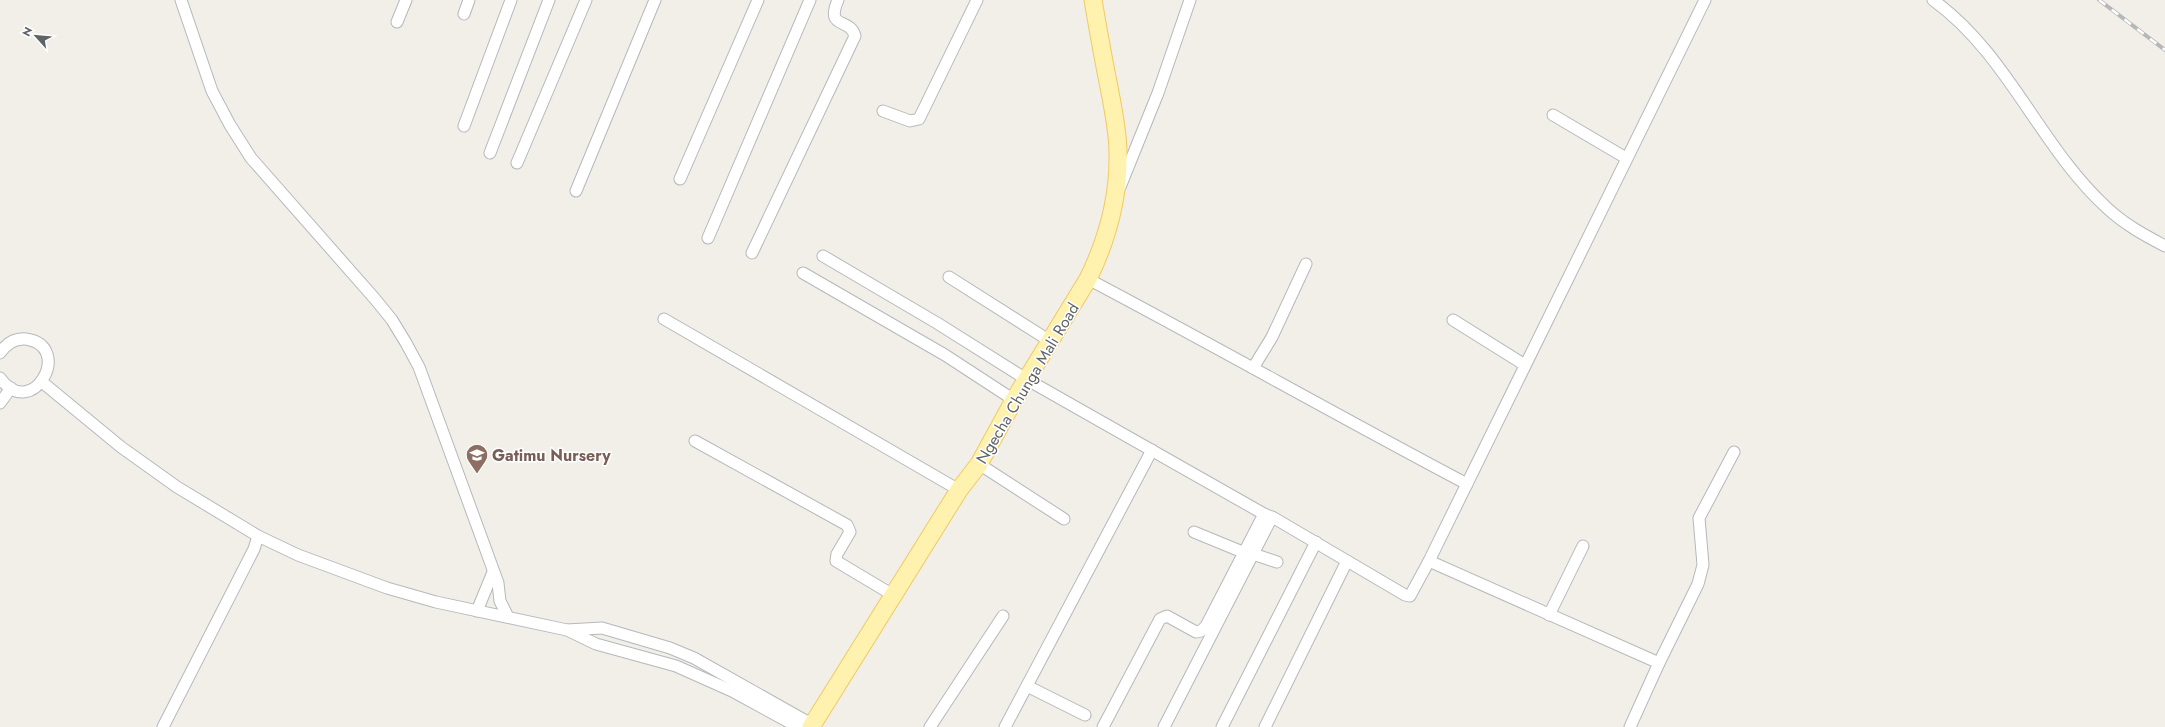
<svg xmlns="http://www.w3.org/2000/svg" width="2165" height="727" viewBox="0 0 2165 727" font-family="Jost,sans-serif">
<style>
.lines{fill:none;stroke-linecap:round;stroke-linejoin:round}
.street-casing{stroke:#b5b8bc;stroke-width:13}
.primary-casing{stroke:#f2c960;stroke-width:19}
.street{stroke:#fff;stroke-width:11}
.primary{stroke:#fff2af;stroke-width:17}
.rail-casing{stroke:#b6b7b8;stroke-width:4}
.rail{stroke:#fff;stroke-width:2.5;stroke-dasharray:8;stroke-linecap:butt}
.labels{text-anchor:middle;stroke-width:3;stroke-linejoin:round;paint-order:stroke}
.street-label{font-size:16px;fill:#5f6368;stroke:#fff}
.education-label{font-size:16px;font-weight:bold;fill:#785e54;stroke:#fff;text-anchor:start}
</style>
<rect width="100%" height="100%" fill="#f1efe8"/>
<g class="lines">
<g class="street-casing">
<g id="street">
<polyline points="181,0 212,91 230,125 251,158 375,299 392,320 406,343 419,367 498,583 500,601 508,617"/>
<path d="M1933,0C2008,54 2040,147 2107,208C2124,224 2144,235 2165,246"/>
<polyline points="464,14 469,0"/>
<polyline points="397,22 406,0"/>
<polyline points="883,111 910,121 919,119 977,0"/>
<polyline points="1553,115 1626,158"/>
<polyline points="464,126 511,0"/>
<polyline points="490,153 549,0"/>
<polyline points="517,163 586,0"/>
<polyline points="680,179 758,0"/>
<polyline points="1120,187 1158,93 1190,0"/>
<polyline points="576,191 655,0"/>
<polyline points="708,238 810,0"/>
<path d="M752,253L855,36C850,17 825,30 838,0"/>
<polyline points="823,256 937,323 1026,379 1264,514 1274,518 1405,595 1410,596 1429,561 1705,0"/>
<polyline points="803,273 945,355 1014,400"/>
<polyline points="949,277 1050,341"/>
<path d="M1088,279C1215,346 1340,417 1467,484"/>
<polyline points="664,319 959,490"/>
<polyline points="1453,320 1525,365"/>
<path d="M0,353C6,344 15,338 26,339C75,346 32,423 0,378"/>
<polyline points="1253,368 1272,337 1306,264"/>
<polyline points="42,382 121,447 177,487 258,536 298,555 387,588 436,602 567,630 596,644 676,666 732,691 798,727"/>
<polyline points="0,403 11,388"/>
<polyline points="695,441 847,525 850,532 837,554 836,561 893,595"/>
<polyline points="979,464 1064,519"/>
<polyline points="1194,532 1245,553"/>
<polyline points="1253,554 1277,562"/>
<polyline points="1429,561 1659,663 1630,727"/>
<polyline points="477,611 493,572"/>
<polyline points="1549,615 1583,546"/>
<polyline points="567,630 602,628 670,648 694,658 813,725"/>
<polyline points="1659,663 1698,584 1703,565 1699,518 1734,452"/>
<polyline points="1027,686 1085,715"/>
<polyline points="163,727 254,549 258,536"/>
<polyline points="930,727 1003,616"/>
<polyline points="1005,727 1152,450"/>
<polyline points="1103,727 1160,619 1167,616 1196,632 1201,631 1206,626 1264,514"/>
<polyline points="1164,727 1272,517"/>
<polyline points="1222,727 1316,542"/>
<polyline points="1265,727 1347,561"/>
</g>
</g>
<g class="primary-casing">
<path id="primary" d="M811,727L959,490L979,464L1014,400L1088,279C1107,240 1119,197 1118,153C1118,131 1113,109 1109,87C1103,58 1098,29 1093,0"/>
</g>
<use href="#street" class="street"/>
<use href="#primary" class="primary"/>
<g class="rail-casing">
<polyline id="rail" points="2099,0 2165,50"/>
</g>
<use href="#rail" class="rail"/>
</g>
<defs>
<g id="school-pin" transform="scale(1.15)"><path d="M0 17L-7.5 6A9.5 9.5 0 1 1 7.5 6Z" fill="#8d6e63" stroke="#fff"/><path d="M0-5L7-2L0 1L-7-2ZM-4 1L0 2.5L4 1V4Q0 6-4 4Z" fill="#fff"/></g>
</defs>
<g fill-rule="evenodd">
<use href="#school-pin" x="477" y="455"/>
</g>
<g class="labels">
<g class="street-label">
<text transform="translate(1027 383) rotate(-59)" y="6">Ngecha Chunga Mali Road</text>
</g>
<g class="education-label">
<text x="492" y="461">Gatimu Nursery</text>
</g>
</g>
<g transform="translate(36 36) rotate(297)" stroke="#ffffff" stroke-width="3" paint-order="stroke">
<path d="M0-3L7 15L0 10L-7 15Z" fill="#5f6368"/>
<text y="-6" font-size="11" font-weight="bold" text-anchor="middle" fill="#5f6368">N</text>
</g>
</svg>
